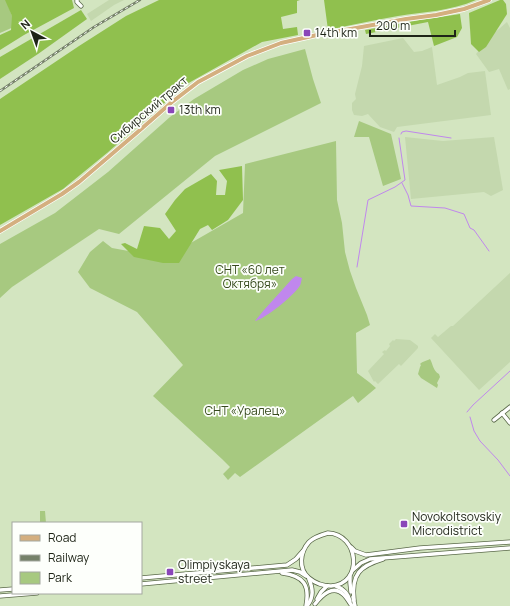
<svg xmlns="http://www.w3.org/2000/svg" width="510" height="606" viewBox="0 0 510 606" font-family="Manrope,sans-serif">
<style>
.built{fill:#c4d8ae}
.green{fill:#a7c980}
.forest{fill:#90c04e}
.water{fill:#c087ed}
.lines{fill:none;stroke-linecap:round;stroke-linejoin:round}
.stream{stroke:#c087ed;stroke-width:1}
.minor-casing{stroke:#5a6949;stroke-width:5}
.major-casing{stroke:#fff;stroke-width:5.5}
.minor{stroke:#fff;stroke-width:3.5}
.major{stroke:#d4af7f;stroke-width:4}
.rail-casing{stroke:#758169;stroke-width:2.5}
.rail{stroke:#fdfffb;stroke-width:1;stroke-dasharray:3;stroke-linecap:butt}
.poi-dot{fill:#8a46b9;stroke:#fdfffb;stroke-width:1.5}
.labels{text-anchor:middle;stroke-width:3.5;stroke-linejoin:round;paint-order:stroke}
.poi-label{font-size:12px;fill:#1e2417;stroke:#fdfffb;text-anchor:start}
.street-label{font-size:12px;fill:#1e2417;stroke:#fdfffb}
.park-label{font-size:12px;fill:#364a1d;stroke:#fdfffb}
</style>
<rect width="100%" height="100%" fill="#d3e5c0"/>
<g class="built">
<polygon points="109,0 124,0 114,5 91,21 87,14"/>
<polygon points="507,22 510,28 510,89 508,90 499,69 489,72 476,54 492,35"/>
<polygon points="403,38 414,52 422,51 432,47 437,85 460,77 468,73 485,71 491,115 397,127 394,132 380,127 368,114 362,116 354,115 352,110 352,103 356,99 355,94 362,66 364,46"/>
<polygon points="405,137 443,141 494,137 503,190 491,196 484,192 411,199"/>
<polygon points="510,273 510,362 479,390 431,338 435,334 438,337 451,326 453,326"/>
<polygon points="396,339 410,340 418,346 418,348 401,366 399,364 378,384 375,381 374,382 368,371 384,354 382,352 385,350 386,351 390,346 389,344 393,340 394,341"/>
</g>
<g class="green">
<polygon points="0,0 6,0 16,26 0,33"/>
<polygon points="305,49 313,79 321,103 215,156 119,234 99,229 12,287 0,298 0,244 55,213 108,172 170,117 194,99 243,70 268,59"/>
<polygon points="359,121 391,134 401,179 383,186 369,137 354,137"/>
<polygon points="336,141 337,200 342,223 345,252 350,271 356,288 367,315 370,325 356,333 357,373 369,382 376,388 358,403 353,396 240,477 235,473 228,480 223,474 230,467 222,459 153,396 183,365 137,312 90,288 78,272 90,252 103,241 112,248 178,260 189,244 243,213 245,164"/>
<path d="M430,359C433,364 433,371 439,374L440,377L437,383L438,385L437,388L421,378L418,374L420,367L421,365L420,364C423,361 426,361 430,359Z"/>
<polygon points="40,511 45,511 46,523 40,523"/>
</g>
<g class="forest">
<polygon points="5,0 72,0 74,8 24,35 0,50 0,35 11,30 12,16"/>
<polygon points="159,0 300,0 297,1 297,13 281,17 283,29 297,27 298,35 262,42 185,85 107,153 63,189 0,225 0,99 79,46 126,16"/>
<path d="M324,0H476C451,11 424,12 398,16C374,20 351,25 328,30Z"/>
<polygon points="500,0 503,0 506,4 507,14 486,47 479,52 471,44 469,13"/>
<polygon points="81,10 87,19 38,54 0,79 0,57"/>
<polygon points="460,14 462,28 457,37 434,46 428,22 366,34 365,30 420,20"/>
<polygon points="242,166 243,200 228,220 212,230 208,225 200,229 179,263 163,263 134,257 121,244 125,243 137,249 144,226 160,228 169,239 176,231 165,214 175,200 185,189 211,174 217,181 216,195 225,195 227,181 219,170"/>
</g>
<path class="water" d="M296,276L302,278C301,281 301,285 299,287C293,296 265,319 255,321L264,310L292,279Z"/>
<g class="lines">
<g class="stream">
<polyline points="401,134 402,132 406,131 451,138"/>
<polyline points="402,183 408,195 411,206 445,208 464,214 470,228 474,230 489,251"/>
<polyline points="357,267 368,200 395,187 405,180 399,138"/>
<polyline points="467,412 473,405 510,371"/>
<polyline points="470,417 474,431 480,441 498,460 510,476"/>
</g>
<g class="minor-casing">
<g id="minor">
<polyline points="77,0 77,2 81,6"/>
<polyline points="502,413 510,423"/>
<polyline points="494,420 510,407"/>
<path d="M328,533C359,534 364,584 331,586C322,586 315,583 309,578C298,569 300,552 309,542C314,537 321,535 328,533Z"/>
<polyline points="351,547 355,551 366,555 420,548 510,542"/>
<polyline points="353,570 361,563 370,559 510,548"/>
<path d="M282,573C304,576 310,585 306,606"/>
<polyline points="350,576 350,583 351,592"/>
<polyline points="141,578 287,565 296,559 303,551"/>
<polyline points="141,584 292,570 300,572 306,576"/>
<path d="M336,586C344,589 348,593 350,601"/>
<polyline points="0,590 13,589"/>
<polyline points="0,596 37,593"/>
<polyline points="353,597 355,606"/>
<polyline points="317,599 321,592 327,586"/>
<path d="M354,600C351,574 360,566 383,559"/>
<path d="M315,604C322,595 333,584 344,595C347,598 349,602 352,606"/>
<path d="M307,606C314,597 313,589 309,579"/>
</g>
</g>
<g class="major-casing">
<polyline id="major" points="0,231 62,194 79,182 140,130 172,102 198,82 247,56 281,43 317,35 406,19 436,15 464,9 489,0"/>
</g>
<use href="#minor" class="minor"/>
<use href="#major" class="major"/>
<g class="rail-casing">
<polyline id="rail" points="0,91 94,27 140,0"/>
</g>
<use href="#rail" class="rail"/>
</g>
<g class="poi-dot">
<rect x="303" y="29" width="8" height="8" rx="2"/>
<rect x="167" y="106" width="8" height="8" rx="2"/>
<rect x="400" y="520" width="8" height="8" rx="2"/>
<rect x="166" y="568" width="8" height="8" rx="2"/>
</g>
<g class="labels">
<g class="poi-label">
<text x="315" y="37">14th km</text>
<text x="179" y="114">13th km</text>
<text x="412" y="521">Novokoltsovskiy<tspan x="412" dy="14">Microdistrict</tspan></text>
<text x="178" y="569">Olimpiyskaya<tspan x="178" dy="14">street</tspan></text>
</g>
<g class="street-label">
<text transform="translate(149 110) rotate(-40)" y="4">Сибирский тракт</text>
</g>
<g class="park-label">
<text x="250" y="274">СНТ «60 лет<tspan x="250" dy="14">Октября»</tspan></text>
<text x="245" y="415">СНТ «Уралец»</text>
</g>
</g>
<rect x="12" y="522" width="130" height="72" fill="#fdfffb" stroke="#a4a7a0"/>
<rect x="20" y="535" width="20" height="6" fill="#d4af7f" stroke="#a4a7a0"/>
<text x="48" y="542" font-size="12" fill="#1e2417">Road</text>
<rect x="20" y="555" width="20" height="6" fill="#758169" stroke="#a4a7a0"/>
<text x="48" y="562" font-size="12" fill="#1e2417">Railway</text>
<rect x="20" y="572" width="20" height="12" fill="#a7c980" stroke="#a4a7a0"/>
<text x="48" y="582" font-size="12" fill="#1e2417">Park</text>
<g transform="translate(32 32) rotate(319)" stroke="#fdfffb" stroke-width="3" paint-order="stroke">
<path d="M0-3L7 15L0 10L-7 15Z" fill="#1e2417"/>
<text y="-6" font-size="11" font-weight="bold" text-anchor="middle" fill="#1e2417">N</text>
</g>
<path d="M370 30v6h85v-6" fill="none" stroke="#1e2417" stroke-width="2"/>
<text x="376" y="30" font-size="12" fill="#1e2417" stroke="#fdfffb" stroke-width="3" paint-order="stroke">200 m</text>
</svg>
